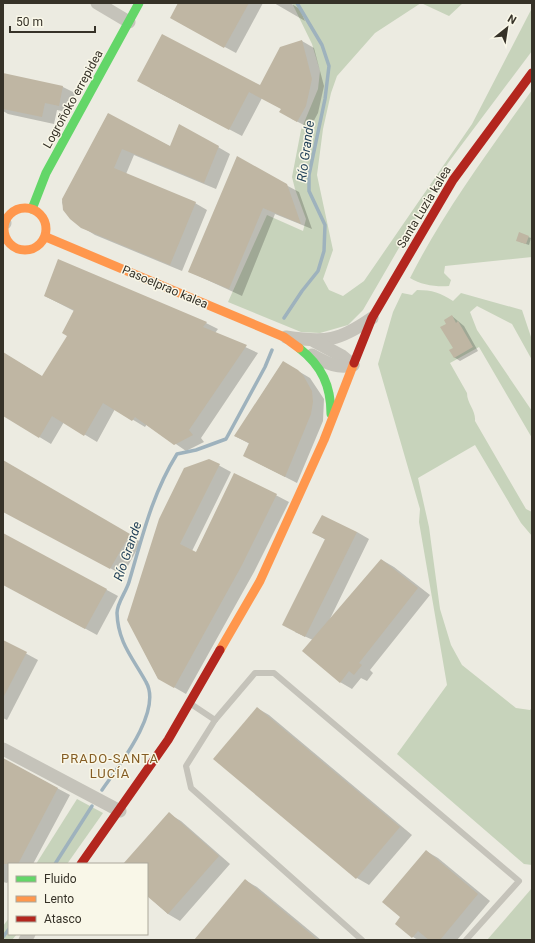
<svg xmlns="http://www.w3.org/2000/svg" width="535" height="943" viewBox="0 0 535 943" font-family="Roboto,sans-serif">
<style>
.green{fill:#c7d3bb}
.shadow{fill:#0003}
.lines{fill:none;stroke-linecap:round;stroke-linejoin:round}
.stream{stroke:#9eb2bd;stroke-width:3.5}
.building{fill:#bfb6a3}
.lane{stroke:#c5c3ba;stroke-width:6}
.street{stroke:#c5c3ba;stroke-width:13}
.fast{stroke:#63d668;stroke-width:9}
.slow{stroke:#ff974d;stroke-width:9}
.jam{stroke:#b3261e;stroke-width:9}
.labels{text-anchor:middle;stroke-width:3;stroke-linejoin:round;paint-order:stroke}
.street-label{font-size:12px;fill:#363228;stroke:#f9f7e8}
.water-label{font-size:13px;font-style:italic;fill:#1f3f57;stroke:#f9f7e8}
.neighbourhood-label{font-size:13px;letter-spacing:1px;fill:#845c23;stroke:#f9f7e8}
</style>
<rect width="100%" height="100%" fill="#ecebe1"/>
<g class="green">
<polygon points="292,3 463,3 449,16 421,3 375,33 337,76 331,93 323,129 317,175 333,250 323,279 329,290 343,296 364,281 472,124 532,8 532,51 448,163 363,310 348,325 320,333 301,332 228,302 267,215 303,231 306,219 295,189 292,177 301,130 318,89 320,71 312,44"/>
<path d="M532,90V257L445,266L444,273L451,280L449,286C436,287 421,285 410,278C444,211 489,151 532,90Z"/>
<path d="M417,290C432,290 441,293 453,301L461,293L522,310L532,340V360L512,324L477,306L470,312L477,330L532,411V438L479,347L450,363L467,393C467,404 476,410 475,421L526,509L532,512V536L521,523L475,445L418,478L429,527L440,609L451,645L462,665L516,708L530,710L532,708V865L524,864L397,754L447,685L419,522L420,509L378,364L393,312L402,293L412,295Z"/>
<polygon points="77,799 103,813 67,864 36,864"/>
<polygon points="532,888 532,940 487,940"/>
<polygon points="9,918 9,934 17,934 12,940 3,940 3,926"/>
</g>
<g class="shadow">
<polygon points="179,3 263,3 236,53 182,24"/>
<polygon points="274,3 290,3 300,9 305,21"/>
<polygon points="302,41 314,48 324,86 318,113 310,128 292,119 282,109 262,98 242,136 150,88 260,87"/>
<polygon points="3,74 63,87 75,93 71,113 57,110 54,124 8,114 3,111"/>
<polygon points="108,114 171,147 218,147 230,154 216,189 134,155 126,174 195,203 207,210 182,271 95,235 82,227 64,209 62,202"/>
<polygon points="286,185 299,192 312,229 275,214 242,296 190,272"/>
<polygon points="520,234 531,238 529,245 520,242"/>
<polygon points="45,296 206,323 218,329 215,333 258,353 201,438 204,442 186,451 147,424 145,427 115,409 97,442 64,422 51,444 3,415 3,353 43,377 68,336 74,311"/>
<polygon points="452,316 464,326 478,351 460,361 454,357 454,348 447,324"/>
<polygon points="283,362 310,378 324,399 323,421 297,483 256,462 250,444 235,436"/>
<polygon points="209,460 231,472 192,551 196,553 235,474 289,502 254,572 186,694 158,678 128,620"/>
<polygon points="3,461 141,542 123,575 3,511"/>
<polygon points="357,532 369,539 329,621 382,560 394,567 430,595 370,670 373,673 367,681 361,678 352,689 340,682 313,640 295,632 326,540 314,533"/>
<polygon points="3,534 118,596 97,635 3,584"/>
<polygon points="3,641 38,660 7,720 3,718"/>
<polygon points="257,708 269,715 412,835 369,885 357,878 215,759"/>
<polygon points="3,759 70,795 33,864 9,864 9,881 7,883 3,882"/>
<polygon points="169,814 181,821 230,864 180,921 168,914 147,895 147,864 125,864"/>
<polygon points="426,851 438,858 490,901 457,940 418,940 413,937 402,917"/>
<polygon points="245,880 257,887 321,940 195,940"/>
</g>
<g class="lines">
<g class="stream">
<polyline points="284,318 302,291 318,271 324,251 325,225 309,191 309,175 325,99 329,66 322,45 297,3"/>
<path d="M102,790C118,767 163,711 146,682C133,658 118,643 117,613C117,603 126,592 129,582C142,538 152,494 177,454L196,450L226,439L265,367L272,350"/>
<polyline points="55,864 92,806"/>
<polyline points="3,937 9,929"/>
</g>
</g>
<g class="building">
<polygon points="178,3 249,3 224,48 170,18"/>
<polygon points="162,34 260,85 280,47 302,40 312,79 306,106 297,122 279,112 281,109 249,92 229,130 137,81"/>
<polygon points="3,73 63,86 59,106 45,103 42,117 3,109"/>
<polygon points="108,113 170,146 179,124 219,146 204,183 122,149 114,168 196,202 170,265 81,228 70,219 63,210 62,199"/>
<polygon points="237,156 287,184 301,224 263,208 229,289 188,272"/>
<polygon points="519,232 529,236 526,244 516,241"/>
<polygon points="58,259 207,322 203,327 247,345 189,430 193,435 174,445 135,417 132,421 103,403 84,436 52,416 39,438 3,416 3,352 42,376 67,336 62,333 74,310 44,296"/>
<polygon points="452,315 456,323 458,321 473,347 454,358 449,350 453,348 440,327 446,324 444,320"/>
<polygon points="283,361 298,370 303,375 312,391 313,402 311,414 285,477 243,456 249,443 234,436"/>
<polygon points="209,459 220,464 180,544 196,552 234,473 277,494 242,565 174,688 158,679 127,620 159,519 184,468"/>
<polygon points="3,460 130,534 110,569 3,512"/>
<polygon points="322,515 357,532 305,637 282,625 325,539 312,533"/>
<polygon points="3,533 107,589 85,629 3,585"/>
<polygon points="381,559 418,588 359,663 362,665 354,675 349,671 340,683 302,651"/>
<polygon points="3,640 27,652 3,698"/>
<polygon points="257,707 400,827 356,879 213,759"/>
<polygon points="3,758 58,788 18,864 3,864"/>
<polygon points="169,812 219,856 168,914 147,896 147,864 123,864"/>
<polygon points="426,850 478,894 440,940 429,940 418,931 412,938 395,924 400,917 382,902"/>
<polygon points="245,879 318,940 194,940"/>
</g>
<g class="lines">
<g class="lane">
<polyline points="191,704 215,720"/>
<polyline points="362,940 191,788 186,766 215,720 255,673 274,673 519,881 466,940"/>
</g>
<g class="street">
<polyline points="97,3 129,22"/>
<polyline points="3,222 5,223"/>
<path d="M286,337C326,343 339,341 372,318"/>
<polyline points="314,341 342,356 353,365"/>
<path d="M312,355C327,363 337,369 353,365"/>
<polyline points="3,749 120,811"/>
<polyline points="25,940 29,934"/>
</g>
<g class="fast">
<polyline points="32,209 46,173 139,3"/>
<path d="M299,348C322,366 331,386 331,414"/>
</g>
<g class="slow">
<circle cx="25" cy="229" r="21"/>
<polyline points="46,237 284,337 299,348"/>
<polyline points="220,650 260,581 324,440 354,363"/>
</g>
<g class="jam">
<polyline points="354,363 372,318 453,180 532,73"/>
<polyline points="81,864 168,740 220,650"/>
</g>
</g>
<g class="labels">
<g class="street-label">
<text transform="translate(73 99) rotate(-61)" y="4">Logroñoko errepidea</text>
<text transform="translate(424 207) rotate(-59)" y="4">Santa Luzia kalea</text>
<text transform="translate(165 287) rotate(23)" y="4">Pasoelprao kalea</text>
</g>
<g class="water-label">
<text transform="translate(305 151) rotate(-82)" y="5">Río Grande</text>
<text transform="translate(127 551) rotate(-71)" y="5">Río Grande</text>
</g>
<g class="neighbourhood-label">
<text x="110" y="763">PRADO-SANTA<tspan x="110" dy="15">LUCÍA</tspan></text>
</g>
</g>
<rect width="535" height="943" fill="none" stroke="#363228" stroke-width="8"/>
<rect x="8" y="863" width="140" height="72" fill="#f9f7e8" stroke="#aba89b"/>
<rect x="16" y="876" width="20" height="6" fill="#63d668" stroke="#aba89b"/>
<text x="44" y="883" font-size="12" fill="#363228">Fluido</text>
<rect x="16" y="896" width="20" height="6" fill="#ff974d" stroke="#aba89b"/>
<text x="44" y="903" font-size="12" fill="#363228">Lento</text>
<rect x="16" y="916" width="20" height="6" fill="#b3261e" stroke="#aba89b"/>
<text x="44" y="923" font-size="12" fill="#363228">Atasco</text>
<g transform="translate(507 28) rotate(30)" stroke="#f9f7e8" stroke-width="3" paint-order="stroke">
<path d="M0-3L7 15L0 10L-7 15Z" fill="#363228"/>
<text y="-6" font-size="11" font-weight="bold" text-anchor="middle" fill="#363228">N</text>
</g>
<path d="M10 26v6h85v-6" fill="none" stroke="#363228" stroke-width="2"/>
<text x="16" y="26" font-size="12" fill="#363228" stroke="#f9f7e8" stroke-width="3" paint-order="stroke">50 m</text>
</svg>
